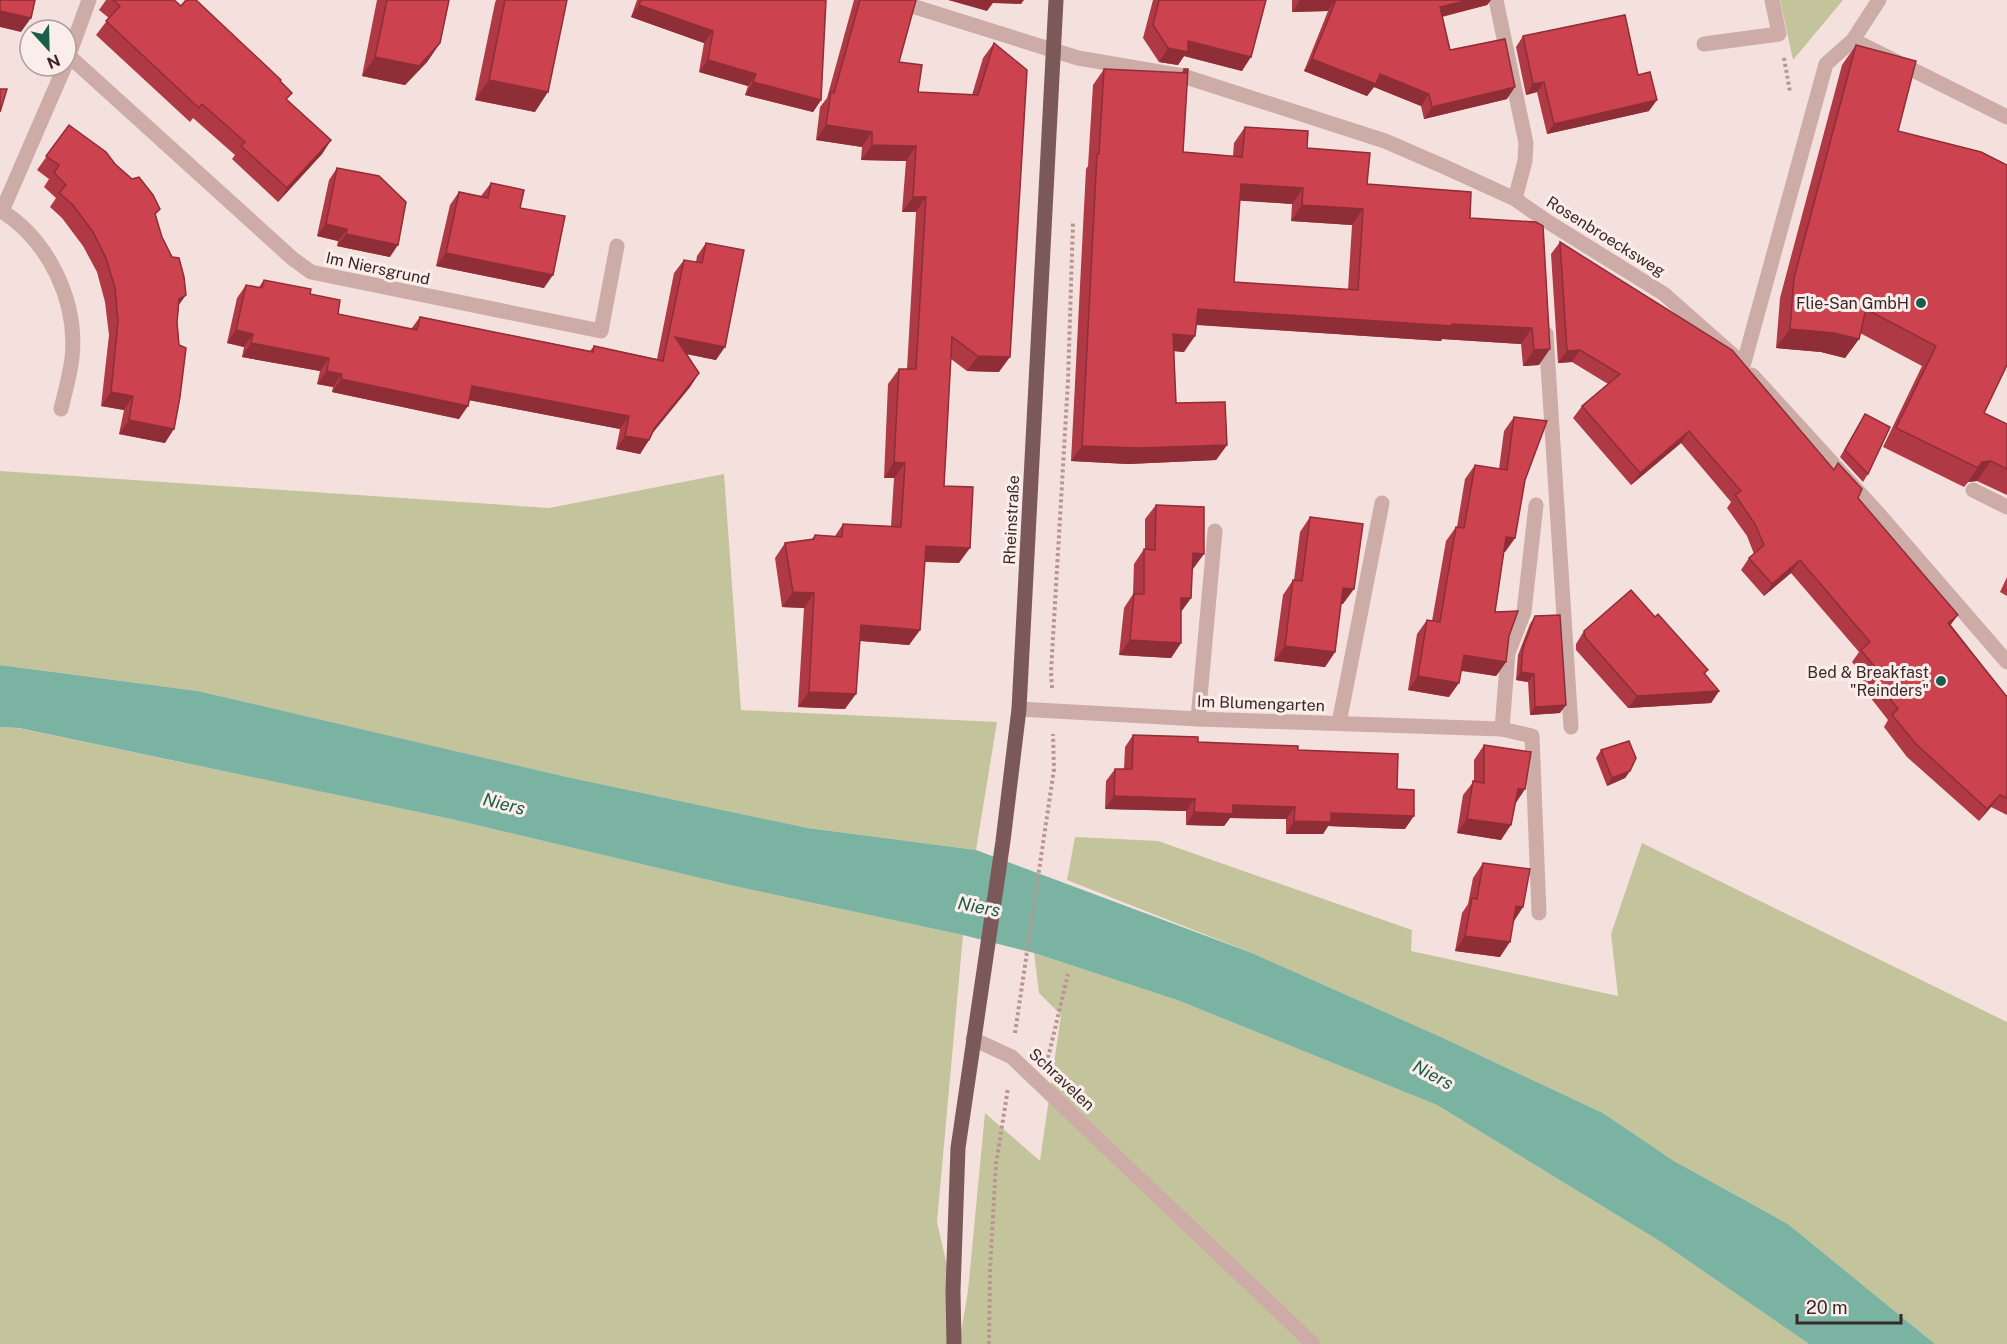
<svg xmlns="http://www.w3.org/2000/svg" width="2007" height="1344" viewBox="0 0 2007 1344" font-family="'Public Sans',sans-serif">
<style>
.green{fill:#c4c49c}
.water{fill:#7ab3a2}
.lines{fill:none;stroke-linecap:round;stroke-linejoin:round}
.path{stroke:#b99592;stroke-width:4;stroke-dasharray:3 3;stroke-linecap:butt}
.minor{stroke:#cdaca8;stroke-width:15}
.major{stroke:#7c5959;stroke-width:15}
.wall{fill:#af3944;fill-rule:evenodd}
.shaded-wall{fill:#8f2e37}
.building{fill:#cc424f;stroke:#8f2e37;stroke-width:1.5;fill-rule:evenodd}
.poi-dot{fill:#1b5d4b;stroke:#fbedea;stroke-width:2}
.labels{text-anchor:middle;stroke-width:6;stroke-linejoin:round;paint-order:stroke}
.street-label{font-size:16px;fill:#392829;stroke:#fbedea}
.poi-label{font-size:16px;fill:#392829;stroke:#fbedea;text-anchor:end}
.water-label{font-size:18px;font-style:italic;fill:#1b5d4b;stroke:#fbedea}
</style>
<rect width="100%" height="100%" fill="#f4e1dd"/>
<g class="green">
<polygon points="1780,0 1843,0 1793,60"/>
<polygon points="0,471 549,508 724,474 741,710 997,722 976,850 808,828 567,777 198,691 0,665"/>
<polygon points="0,727 18,728 451,819 734,886 963,935 937,1222 953,1291 952,1344 0,1344"/>
<polygon points="1075,837 1158,841 1412,930 1411,951 1618,996 1611,934 1642,843 2007,1022 2007,1344 1935,1344 1788,1224 1674,1161 1603,1113 1441,1037 1252,953 1067,880"/>
<polygon points="1034,953 1177,1000 1437,1105 1661,1242 1809,1344 959,1344 968,1291 985,1113 1040,1161 1061,1015 1039,993"/>
</g>
<polygon class="water" points="0,665 198,691 567,777 808,828 976,850 1252,953 1441,1037 1603,1113 1674,1161 1788,1224 1935,1344 1809,1344 1661,1242 1437,1105 1177,1000 1034,953 963,935 734,886 451,819 19,728 0,727"/>
<g class="lines">
<g class="path">
<polyline points="1784,58 1790,92"/>
<polyline points="1052,688 1051,672 1068,381 1073,222"/>
<polyline points="1015,1033 1054,769 1053,734"/>
<polyline points="1048,1058 1068,974"/>
<polyline points="989,1344 990,1270 996,1164 1008,1088"/>
</g>
<g class="minor">
<polyline points="893,0 1078,58 1183,76 1385,141 1445,167 1515,199 1545,220 1664,294 1733,355"/>
<polyline points="1496,0 1526,143 1525,161 1515,199"/>
<polyline points="1879,0 1853,40 2007,117"/>
<polyline points="1704,44 1779,34 1772,0"/>
<polyline points="69,56 293,259 311,272 601,331 617,246"/>
<polyline points="66,63 89,0"/>
<path d="M0,210C49,240 78,302 72,358C70,375 65,392 61,409"/>
<polyline points="2,211 65,66"/>
<polyline points="1546,334 1571,727"/>
<polyline points="1743,366 1826,64 1853,40"/>
<polyline points="1752,375 1877,512 2007,662"/>
<polyline points="1973,490 2007,507"/>
<polyline points="1019,709 1198,719 1502,729 1532,736 1539,913"/>
<polyline points="1198,719 1215,531"/>
<polyline points="1339,723 1382,503"/>
<polyline points="1502,729 1508,653 1524,612 1536,505"/>
<polyline points="973,1039 1012,1057 1018,1063 1313,1344"/>
</g>
<polyline class="major" points="954,1344 953,1291 958,1148 1003,841 1019,709 1056,0"/>
</g>
<g class="wall">
<polygon points="106,0 174,0 280,82 287,100 331,140 322,154 278,202 232,159 235,155 193,118 190,122 96,35 109,18 99,10"/>
<polygon points="377,0 449,0 440,43 427,62 405,85 362,76"/>
<polygon points="496,0 567,0 535,112 475,100 495,3"/>
<polygon points="637,0 826,0 821,100 813,112 745,95 748,86 699,72 704,43 631,17"/>
<polygon points="854,0 916,0 899,62 918,92 972,95 983,58 994,43 999,372 967,371 951,359 944,486 959,563 925,562 920,630 909,645 860,641 845,709 798,707 804,608 782,607 775,558 785,543 811,540 815,535 835,536 843,524 891,526 894,478 884,478 888,384 899,369 907,369 916,212 902,212 906,161 861,160 862,147 816,140 820,107 827,98"/>
<polygon points="1153,0 1266,0 1242,71 1184,56 1178,65 1159,62 1143,38"/>
<polygon points="1292,0 1491,0 1487,5 1442,17 1450,50 1507,99 1424,119 1421,106 1374,87 1367,96 1304,71 1328,11 1292,12"/>
<polygon points="1523,36 1638,75 1649,111 1547,134 1537,92 1526,95 1516,47"/>
<polygon points="1856,45 1898,131 1984,413 2007,424 2007,495 1977,481 1968,482 1964,487 1883,447 1922,366 1860,333 1859,339 1845,358 1821,352 1776,348 1780,298 1842,65"/>
<path d="M1104,69L1181,73L1184,69H1188L1183,152L1233,156L1234,143L1245,127L1307,148L1367,184L1470,218L1536,222L1539,365L1523,366L1521,344L1442,339L1441,341L1196,325L1184,352L1174,351L1176,403L1227,445L1216,460L1128,464L1071,461L1086,169L1088,166L1093,85ZM1239,200L1292,204L1291,221L1352,225L1348,290L1234,282Z"/>
<polygon points="69,125 156,215 179,305 165,443 119,434 124,410 101,406 109,335 105,302 97,272 83,246 62,218 50,207 56,198 44,187 49,179 37,170"/>
<polygon points="337,168 390,257 337,246 338,241 317,236 329,180"/>
<polygon points="491,183 520,208 544,288 436,266 450,205 459,192 481,196"/>
<polygon points="1560,242 1833,470 1838,463 1858,498 1951,625 2007,697 2007,815 1991,807 1979,821 1907,757 1884,727 1888,720 1859,683 1864,676 1852,662 1859,652 1791,573 1764,596 1741,570 1749,558 1754,554 1747,536 1727,508 1731,502 1681,443 1631,485 1573,418 1582,406 1608,384 1572,362 1558,363 1551,254"/>
<polygon points="706,243 716,360 687,354 699,373 690,387 652,433 649,440 640,454 616,449 620,429 469,400 459,419 332,392 333,387 317,384 320,371 242,357 244,347 227,343 237,298 246,285 259,287 264,280 310,294 338,314 411,329 420,317 590,351 594,346 657,359 674,273 684,260 696,262 697,256"/>
<polygon points="1865,414 1868,474 1863,482 1840,457"/>
<polygon points="1514,417 1525,480 1515,538 1505,552 1504,552 1495,612 1509,636 1506,662 1496,676 1461,671 1449,697 1408,690 1417,634 1427,620 1432,621 1446,541 1456,527 1457,527 1465,479 1475,465 1499,469 1504,431"/>
<polygon points="1156,505 1193,569 1192,569 1191,598 1181,612 1181,643 1171,658 1119,655 1124,608 1133,594 1134,564 1144,549 1145,549 1145,519"/>
<polygon points="1310,517 1343,604 1341,604 1335,652 1325,667 1274,661 1283,595 1293,580 1294,580 1300,532"/>
<polygon points="2007,577 2007,596 2000,592"/>
<polygon points="1535,616 1560,713 1530,715 1528,682 1516,680 1518,655 1530,624"/>
<polygon points="1655,617 1708,670 1705,674 1719,691 1711,703 1628,708 1576,650 1576,644 1584,631"/>
<polygon points="1133,735 1198,742 1298,750 1397,789 1405,829 1328,826 1323,834 1286,834 1286,819 1230,818 1224,826 1186,825 1186,811 1105,809 1106,781 1115,769 1124,769 1125,747"/>
<polygon points="1484,745 1525,789 1515,804 1501,840 1457,833 1463,795 1474,781 1474,760"/>
<polygon points="1601,750 1630,771 1625,778 1607,786 1596,758"/>
<polygon points="1483,863 1523,907 1514,921 1500,957 1455,951 1462,913 1468,904 1473,878"/>
</g>
<g class="shaded-wall">
<polygon points="948,0 1024,0 1021,4 993,3 987,11"/>
<polygon points="1300,0 1336,0 1328,11 1292,12"/>
<polygon points="1469,0 1491,0 1487,5 1432,19 1440,7"/>
<polygon points="639,5 713,31 704,43 631,17"/>
<polygon points="0,11 31,18 21,32 0,27"/>
<polygon points="1188,41 1251,57 1242,71 1184,56 1178,65 1159,62 1168,48"/>
<polygon points="440,43 427,62 405,85 362,76 375,57"/>
<polygon points="1312,59 1380,74 1429,94 1421,106 1374,87 1367,96 1304,71"/>
<polygon points="708,60 756,74 748,86 699,72"/>
<polygon points="489,80 548,92 535,112 475,100"/>
<polygon points="753,82 821,100 813,112 745,95"/>
<polygon points="1544,82 1537,92 1526,95 1533,84"/>
<polygon points="1515,87 1507,99 1424,119 1432,107"/>
<polygon points="1657,100 1649,111 1547,134 1554,124"/>
<polygon points="826,125 872,132 862,147 816,140"/>
<polygon points="331,140 322,154 278,202 287,188"/>
<polygon points="872,145 916,146 906,161 861,160"/>
<polygon points="1241,184 1303,188 1292,204 1230,200"/>
<polygon points="913,197 926,197 916,212 902,212"/>
<polygon points="1302,205 1363,209 1352,225 1291,221"/>
<polygon points="326,224 347,229 338,241 317,236"/>
<polygon points="346,234 398,245 390,257 337,246"/>
<polygon points="446,253 553,275 544,288 436,266"/>
<polygon points="186,295 176,309 179,299"/>
<polygon points="1198,309 1452,324 1532,328 1521,344 1442,339 1441,341 1187,324"/>
<polygon points="1790,329 1834,333 1859,339 1845,358 1821,352 1776,348"/>
<polygon points="236,330 253,334 244,347 227,343"/>
<polygon points="1173,334 1195,336 1184,352 1162,350"/>
<polygon points="675,337 725,347 716,360 666,350"/>
<polygon points="251,343 329,358 320,371 242,357"/>
<polygon points="1550,349 1539,365 1523,366 1534,350"/>
<polygon points="1580,350 1572,362 1558,363 1567,351"/>
<polygon points="978,356 1010,357 999,372 967,371"/>
<polygon points="327,371 342,374 333,387 317,384"/>
<polygon points="699,373 690,387 647,440 649,440 640,454 616,449 625,436 654,429"/>
<polygon points="341,379 468,406 459,419 332,392"/>
<polygon points="472,386 629,416 620,429 463,399"/>
<polygon points="111,392 133,396 124,410 101,406"/>
<polygon points="129,420 174,429 165,443 119,434"/>
<polygon points="1689,431 1681,443 1631,485 1640,473"/>
<polygon points="1227,445 1216,460 1128,464 1071,461 1082,446"/>
<polygon points="1991,461 1977,481 1968,482 1964,487 1982,462"/>
<polygon points="894,462 905,463 894,478 884,478"/>
<polygon points="1506,537 1515,538 1505,552 1496,551"/>
<polygon points="926,546 970,548 959,563 915,561"/>
<polygon points="1193,553 1204,554 1193,569 1183,568"/>
<polygon points="1800,560 1791,573 1764,596 1772,584"/>
<polygon points="1343,588 1354,589 1343,604 1333,603"/>
<polygon points="793,592 814,593 804,608 782,607"/>
<polygon points="1181,598 1191,598 1180,613"/>
<polygon points="1958,615 1949,627 1948,623"/>
<polygon points="861,625 920,630 909,645 850,640"/>
<polygon points="1130,640 1181,643 1171,658 1119,655"/>
<polygon points="1285,646 1335,652 1325,667 1274,661"/>
<polygon points="1464,655 1506,662 1496,676 1454,669"/>
<polygon points="1521,672 1534,674 1528,682 1516,680"/>
<polygon points="1418,676 1459,683 1449,697 1408,690"/>
<polygon points="1719,691 1711,703 1628,708 1637,696"/>
<polygon points="809,692 856,694 845,709 798,707"/>
<polygon points="1566,705 1560,713 1530,715 1535,707"/>
<polygon points="1630,771 1625,778 1607,786 1612,778"/>
<polygon points="1518,789 1525,789 1515,804"/>
<polygon points="2000,795 1991,807 1979,821 1987,809"/>
<polygon points="1114,796 1195,799 1186,811 1105,809"/>
<polygon points="1233,805 1295,807 1286,819 1230,818 1224,826 1186,825 1194,812"/>
<polygon points="1331,813 1414,816 1405,829 1328,826 1323,834 1286,834 1294,821"/>
<polygon points="1467,819 1511,825 1501,840 1457,833"/>
<polygon points="1516,906 1523,907 1513,922"/>
<polygon points="1465,936 1510,942 1500,957 1455,951"/>
</g>
<g class="building">
<polygon points="0,0 35,0 31,18 0,11"/>
<polygon points="113,0 174,0 181,6 186,0 196,0 281,80 280,81 292,93 286,99 331,140 287,188 241,146 245,142 202,104 199,108 106,21 120,6"/>
<polygon points="387,0 449,0 440,43 419,66 375,57"/>
<polygon points="505,0 567,0 548,92 489,80"/>
<polygon points="641,0 826,0 821,100 753,82 756,74 708,60 713,31 639,5"/>
<polygon points="860,0 916,0 899,62 922,65 918,92 978,95 994,43 1027,70 1010,357 978,356 952,337 944,486 973,487 970,548 926,546 920,630 861,625 856,694 809,692 814,593 793,592 785,543 814,539 815,535 842,537 843,524 901,527 905,463 894,462 899,369 916,369 926,197 913,197 916,146 872,145 872,132 826,125 831,92 834,93"/>
<polygon points="1159,0 1266,0 1251,57 1188,41 1188,52 1168,48 1153,25"/>
<polygon points="1336,0 1469,0 1440,7 1450,50 1505,39 1515,87 1432,107 1429,94 1380,74 1376,84 1312,59"/>
<polygon points="1625,15 1638,75 1650,72 1657,100 1554,124 1544,82 1533,84 1523,36"/>
<polygon points="1856,45 1916,61 1898,131 1981,152 2007,165 2007,365 1984,413 2007,424 2007,469 1991,461 1982,462 1978,468 1896,428 1936,346 1866,309 1859,339 1834,333 1790,329 1794,278"/>
<path d="M1104,69L1187,73L1184,69H1188L1183,152L1242,157L1245,127L1308,131L1307,148L1370,153L1367,184L1471,192L1470,218L1536,222L1543,226L1550,349L1534,350L1532,328L1452,324V326L1198,309L1195,336L1173,334L1176,403L1225,402L1227,445L1139,448L1082,446L1097,154H1099ZM1241,184L1303,188L1302,205L1363,209L1358,290L1234,282Z"/>
<polygon points="0,89 7,89 0,112"/>
<polygon points="69,125 106,152 115,164 132,179 139,177 153,195 160,209 155,214 162,237 172,257 179,258 184,277 186,295 179,299 177,322 179,345 186,348 180,397 174,429 129,420 133,396 111,392 118,321 115,288 106,258 93,232 72,204 59,193 66,185 54,173 59,165 46,156"/>
<polygon points="337,168 379,176 406,202 398,245 346,234 347,229 326,224"/>
<polygon points="491,183 524,190 520,208 565,216 553,275 446,253 459,192 488,198"/>
<polygon points="1560,242 1732,350 1834,470 1838,463 1862,489 1858,498 1958,615 1948,623 2007,697 2007,798 2000,795 1987,809 1916,744 1892,715 1898,709 1868,671 1874,666 1861,650 1870,642 1800,560 1772,584 1749,558 1764,545 1755,524 1735,495 1741,491 1689,431 1640,473 1582,406 1620,374 1580,350 1567,351"/>
<polygon points="706,243 744,250 725,347 675,337 699,373 654,429 649,440 625,436 629,416 472,386 468,406 341,379 342,374 327,371 329,358 251,343 253,334 236,330 246,285 262,288 264,280 311,289 310,294 340,300 338,314 417,330 420,317 593,352 594,346 663,361 684,260 702,263"/>
<polygon points="1865,414 1890,427 1868,474 1845,450"/>
<polygon points="1514,417 1547,421 1525,480 1515,538 1506,537 1495,612 1518,611 1509,636 1506,662 1464,655 1459,683 1418,676 1427,620 1440,622 1456,527 1464,528 1475,465 1507,470"/>
<polygon points="1156,505 1204,507 1204,554 1193,553 1191,598 1181,598 1181,643 1130,640 1134,594 1144,594 1144,549 1155,550"/>
<polygon points="1310,517 1363,524 1354,589 1343,588 1335,652 1285,646 1293,580 1302,581"/>
<polygon points="1631,590 1655,617 1658,614 1708,670 1704,673 1719,691 1637,696 1585,637 1584,631"/>
<polygon points="1560,615 1566,705 1535,707 1534,674 1521,672 1523,648 1535,616"/>
<polygon points="1133,735 1198,737 1198,742 1298,746 1298,750 1398,754 1397,789 1414,790 1414,816 1331,813 1331,822 1294,821 1295,807 1233,805 1233,814 1194,812 1195,799 1114,796 1115,769 1132,769"/>
<polygon points="1629,741 1636,758 1630,771 1612,778 1601,750"/>
<polygon points="1484,745 1531,752 1525,789 1518,789 1511,825 1467,819 1473,781 1484,783"/>
<polygon points="1483,863 1530,869 1523,907 1516,906 1510,942 1465,936 1472,898 1477,899"/>
</g>
<g class="poi-dot">
<circle cx="1921" cy="303" r="6"/>
<circle cx="1941" cy="681" r="6"/>
</g>
<g class="labels">
<g class="street-label">
<text transform="translate(1606 236) rotate(32)" y="6">Rosenbroecksweg</text>
<text transform="translate(378 268) rotate(12)" y="6">Im Niersgrund</text>
<text transform="translate(1011 520) rotate(-87)" y="6">Rheinstraße</text>
<text transform="translate(1261 703) rotate(2)" y="6">Im Blumengarten</text>
<text transform="translate(1062 1079) rotate(43)" y="6">Schravelen</text>
</g>
<g class="poi-label">
<text x="1909" y="309">Flie-San GmbH</text>
<text x="1929" y="678">Bed &amp; Breakfast<tspan x="1929" dy="18">"Reinders"</tspan></text>
</g>
<g class="water-label">
<text transform="translate(504 804) rotate(14)" y="6">Niers</text>
<text transform="translate(979 907) rotate(11)" y="6">Niers</text>
<text transform="translate(1433 1075) rotate(28)" y="6">Niers</text>
</g>
</g>
<g transform="translate(48 48) rotate(158)"><circle r="28" fill="#fbedea" stroke="#ad9e9d" stroke-width="1.5"/>
<path d="M0-4.5L10 22L0 15L-10 22Z" fill="#1b5d4b"/>
<text y="-9" font-size="16" font-weight="bold" text-anchor="middle" fill="#392829">N</text>
</g>
<path d="M1797 1314v9h104v-9" fill="none" stroke="#392829" stroke-width="3"/>
<text x="1806" y="1314" font-size="18" fill="#392829" stroke="#fbedea" stroke-width="4.5" paint-order="stroke">20 m</text>
</svg>
